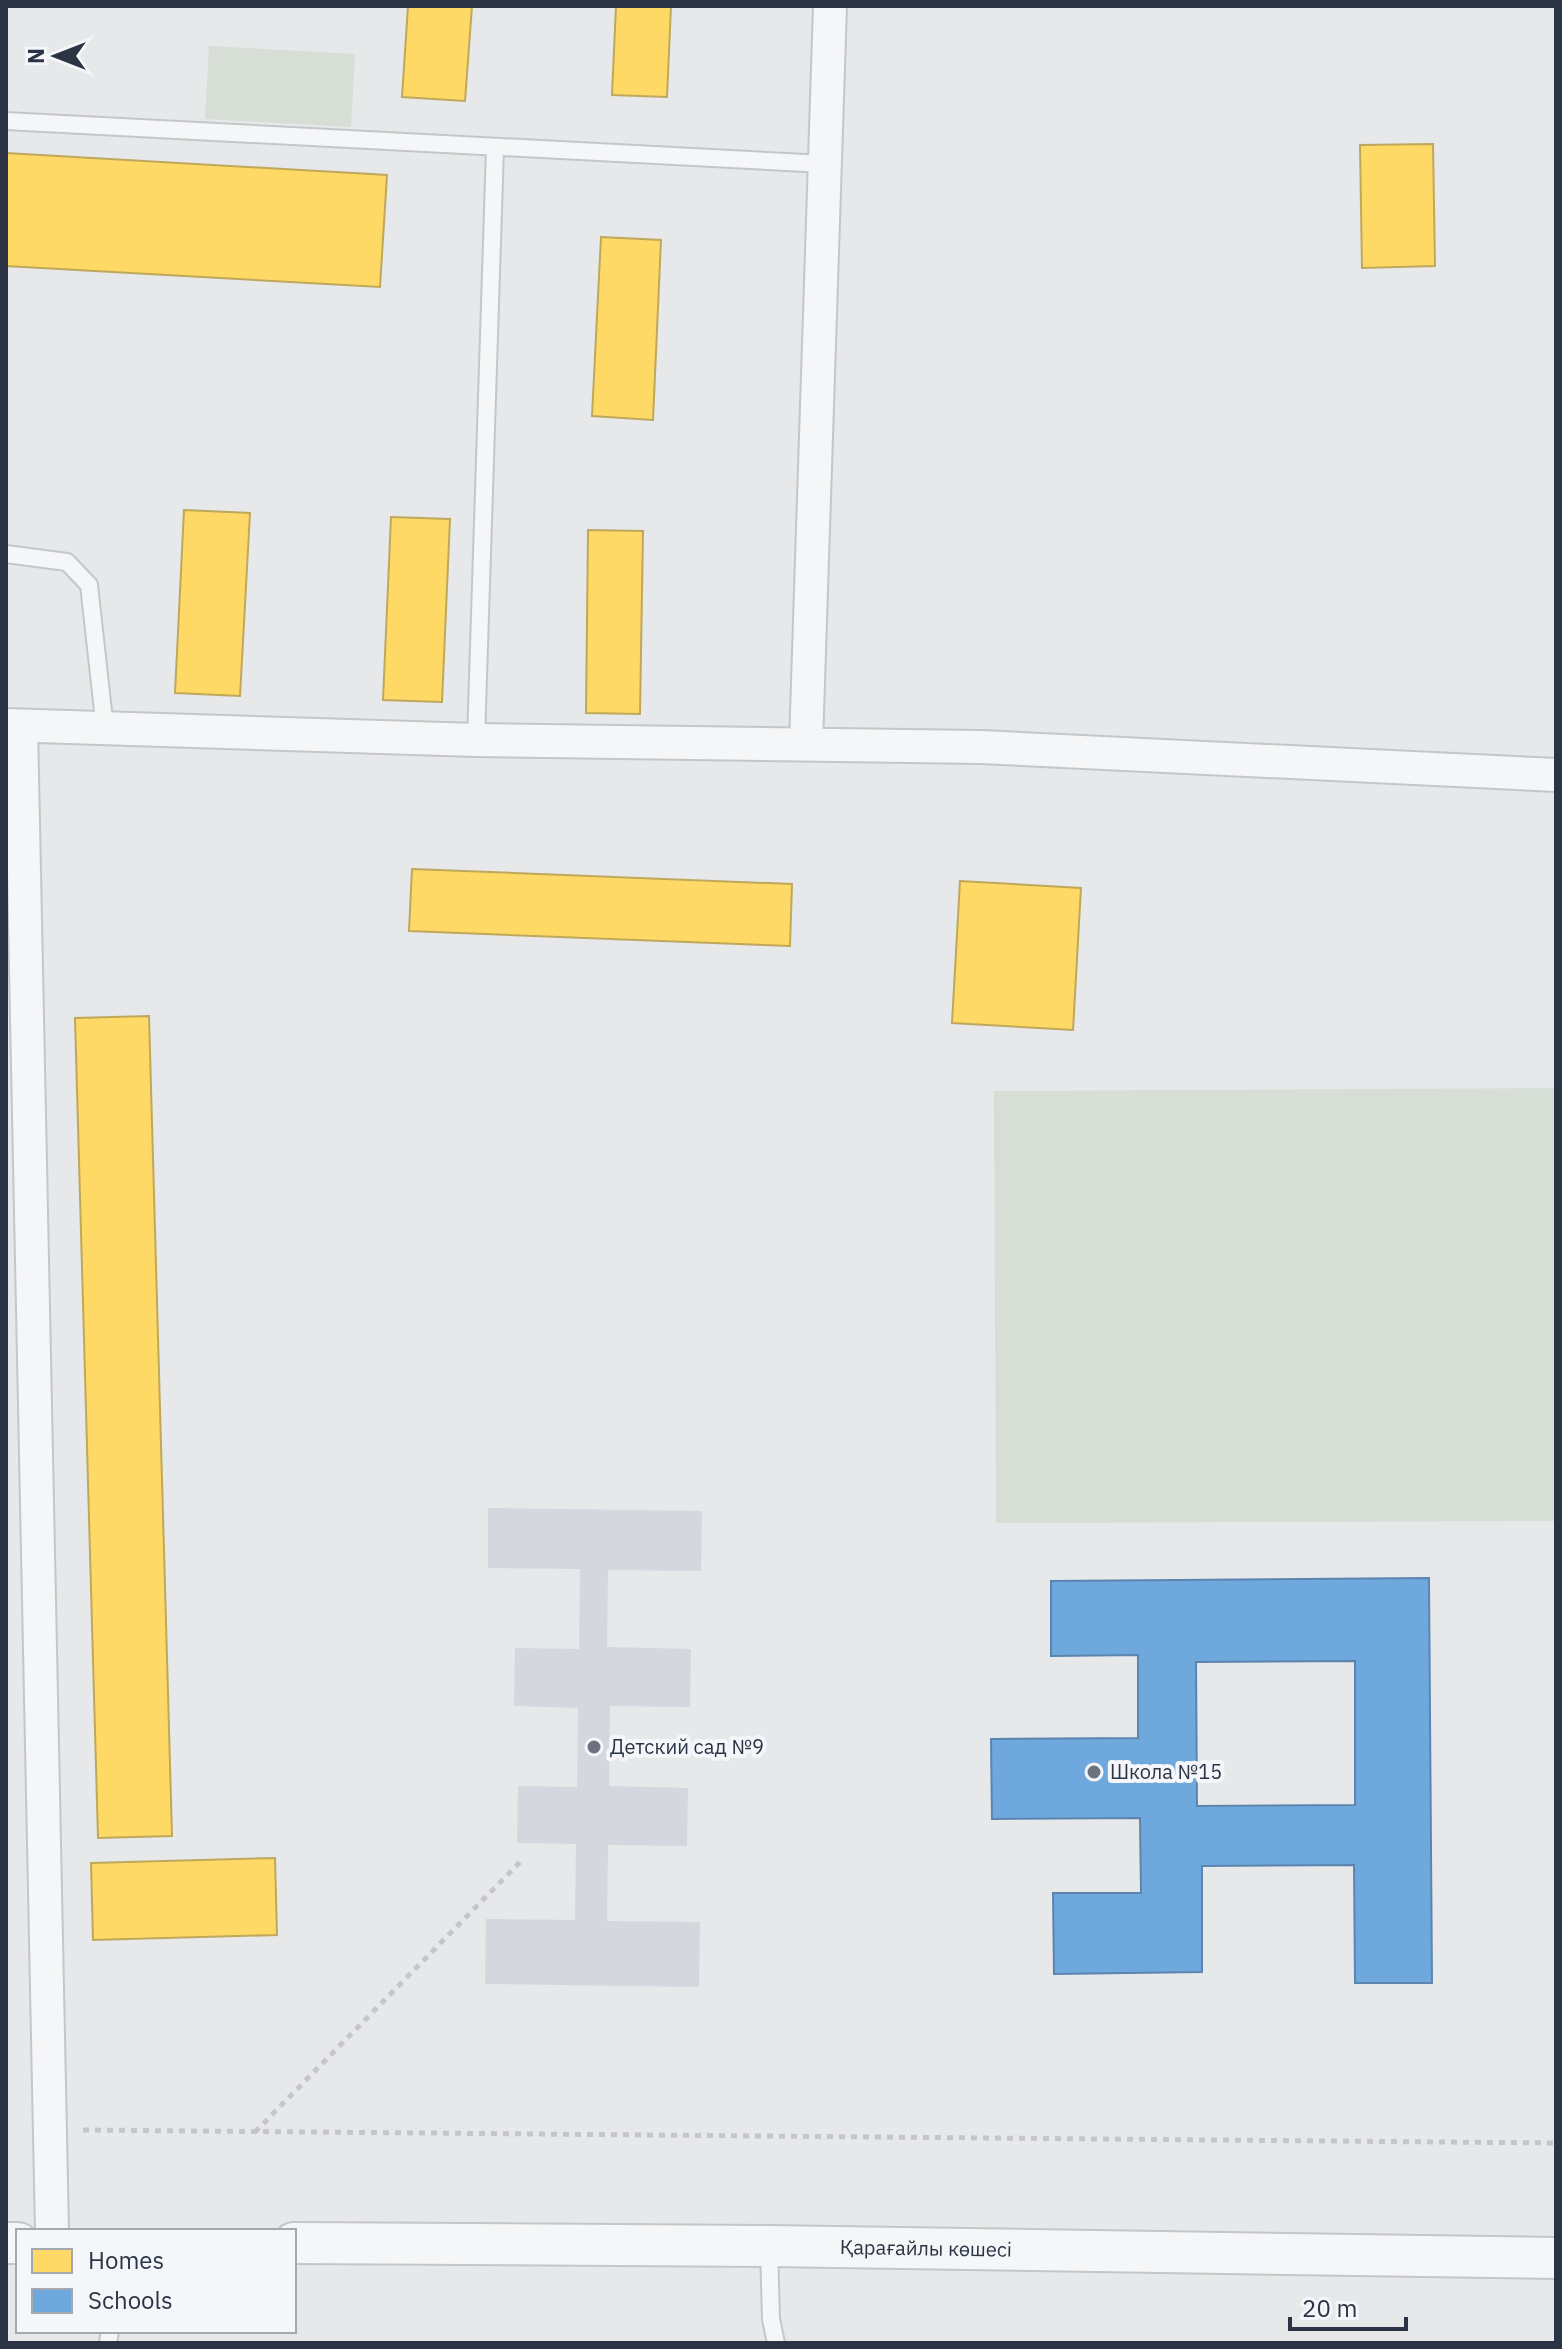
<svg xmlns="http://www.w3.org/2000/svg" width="1562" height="2349" viewBox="0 0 1562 2349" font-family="'IBM Plex Sans',sans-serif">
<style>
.built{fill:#d4d7dd}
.green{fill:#d6ded6}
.homes{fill:#ffd966;stroke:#bfa85c;stroke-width:2}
.schools{fill:#6fa8dc;stroke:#5b85af;stroke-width:2;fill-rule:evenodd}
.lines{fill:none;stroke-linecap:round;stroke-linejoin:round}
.service-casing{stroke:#c4c6c8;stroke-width:20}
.minor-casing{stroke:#c4c6c8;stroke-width:36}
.tertiary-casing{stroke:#c4c6c8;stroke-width:44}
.path{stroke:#c5c6ca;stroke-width:5;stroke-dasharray:6 6;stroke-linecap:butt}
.service{stroke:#f5f6f7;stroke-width:16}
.minor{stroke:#f5f6f7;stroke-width:32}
.tertiary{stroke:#f5f6f7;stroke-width:40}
.poi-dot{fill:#6c737f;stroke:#f4f6f9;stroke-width:3}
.labels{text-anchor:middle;stroke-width:8;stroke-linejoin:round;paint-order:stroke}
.poi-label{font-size:20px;fill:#2b3445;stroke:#f4f6f9;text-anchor:start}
.street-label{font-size:20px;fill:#2b3445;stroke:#f4f6f9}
</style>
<rect width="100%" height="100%" fill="#e6e8ea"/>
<polygon class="built" points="488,1508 702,1511 701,1571 608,1570 607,1647 691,1649 690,1707 610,1706 609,1786 688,1788 687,1846 608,1845 607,1921 700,1922 699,1987 485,1984 486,1919 575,1920 576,1844 517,1843 518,1786 577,1787 578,1708 514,1706 515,1648 579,1649 580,1569 488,1568"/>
<g class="green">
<polygon points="209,46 355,54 351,127 205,119"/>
<polygon points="1556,1088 1556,1521 996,1523 994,1091"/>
</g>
<g class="homes">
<polygon points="408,6 472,6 465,101 402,97"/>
<polygon points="616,6 671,6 667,97 612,95"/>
<polygon points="1433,144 1435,266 1362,268 1360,145"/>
<polygon points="6,153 387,175 380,287 6,266"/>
<polygon points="601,237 661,240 653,420 592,416"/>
<polygon points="184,510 250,513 240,696 175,693"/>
<polygon points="391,517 450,519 442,702 383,700"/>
<polygon points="588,530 643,531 640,714 586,713"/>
<polygon points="412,869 792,884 790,946 409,931"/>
<polygon points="960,881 1081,888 1073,1030 952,1023"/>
<polygon points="149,1016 172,1836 98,1838 75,1018"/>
<polygon points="275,1858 277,1935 93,1940 91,1863"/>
</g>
<path class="schools" d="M1429,1578L1432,1983H1355L1354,1865L1202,1866V1972L1054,1974L1053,1893H1141L1140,1818L992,1819L991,1739L1138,1738V1655L1051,1656V1581ZM1355,1661V1805L1197,1806L1196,1662Z"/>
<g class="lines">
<g class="service-casing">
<g id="service">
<polyline points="6,121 825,164"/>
<polyline points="6,554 67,562 89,585 105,729"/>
<polyline points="476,740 495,148"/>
<polyline points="769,2247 771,2319 776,2343"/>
<polyline points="108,2343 110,2331"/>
</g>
</g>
<g class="minor-casing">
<g id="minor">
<polyline points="6,725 476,740 981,747 1556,775"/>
<polyline points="21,726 52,2231"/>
<polyline points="806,744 830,6"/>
</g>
</g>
<g class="tertiary-casing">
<g id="tertiary">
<polyline points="6,2243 18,2243"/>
<path id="s1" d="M294,2243L769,2246L1556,2258"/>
</g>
</g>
<g class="path">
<polyline points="83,2130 1556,2143"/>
<polyline points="255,2132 524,1858"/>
</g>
<use href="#service" class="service"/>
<use href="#minor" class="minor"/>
<use href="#tertiary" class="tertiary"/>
</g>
<g class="poi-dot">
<circle cx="594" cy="1747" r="8"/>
<circle cx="1094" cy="1772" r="8"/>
</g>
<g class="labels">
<g class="poi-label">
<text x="610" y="1754">Детский сад №9</text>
<text x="1110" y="1779">Школа №15</text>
</g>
<g class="street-label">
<text dy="7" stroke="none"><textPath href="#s1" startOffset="632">Қарағайлы көшесі</textPath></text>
</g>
</g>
<rect width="1562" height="2349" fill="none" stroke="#2b3445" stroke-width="16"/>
<rect x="16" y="2229" width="280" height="104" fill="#f4f6f9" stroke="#a4a8b1" stroke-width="2"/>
<rect x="32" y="2249" width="40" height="24" fill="#ffd966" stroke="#a4a8b1" stroke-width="2"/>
<text x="88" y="2269" font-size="24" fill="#2b3445">Homes</text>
<rect x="32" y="2289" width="40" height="24" fill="#6fa8dc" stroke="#a4a8b1" stroke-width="2"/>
<text x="88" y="2309" font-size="24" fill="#2b3445">Schools</text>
<g transform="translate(56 56) rotate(270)" stroke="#f4f6f9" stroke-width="6" paint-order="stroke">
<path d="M0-6L14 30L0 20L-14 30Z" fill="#2b3445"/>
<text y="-12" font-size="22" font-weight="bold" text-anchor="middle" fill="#2b3445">N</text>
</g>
<path d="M1290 2317v12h116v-12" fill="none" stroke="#2b3445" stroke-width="4"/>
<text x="1302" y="2317" font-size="24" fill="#2b3445" stroke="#f4f6f9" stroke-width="6" paint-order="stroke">20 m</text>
</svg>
